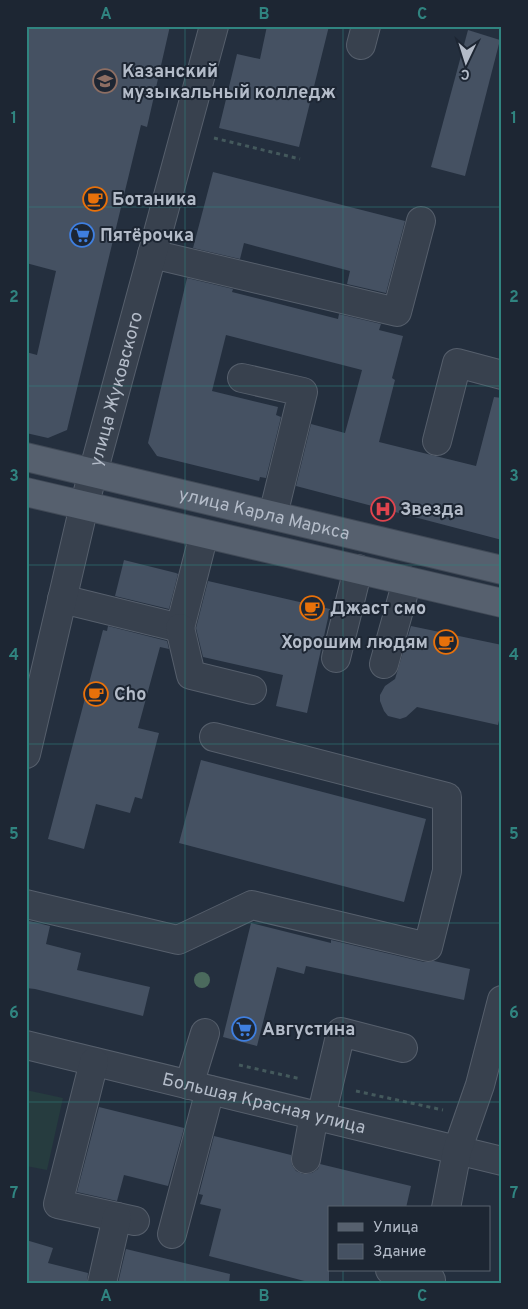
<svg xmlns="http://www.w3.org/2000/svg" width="528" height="1309" viewBox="0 0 528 1309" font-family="Overpass,sans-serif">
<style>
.green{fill:#263c3f}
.building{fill:#455162}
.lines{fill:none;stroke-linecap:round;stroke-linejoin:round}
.minor-casing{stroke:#565f6c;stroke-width:30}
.major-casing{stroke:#414a57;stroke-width:30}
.path{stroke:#44595c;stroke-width:3;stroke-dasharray:4 4;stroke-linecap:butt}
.minor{stroke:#38414e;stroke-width:28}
.major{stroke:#56606e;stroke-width:28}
.tree{fill:#4b6a5d}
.grid{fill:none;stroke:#308480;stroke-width:1;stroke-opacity:0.55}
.labels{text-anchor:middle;stroke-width:4;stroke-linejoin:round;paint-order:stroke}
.poi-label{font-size:18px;font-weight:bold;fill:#b4bcc9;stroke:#1d2633;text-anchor:start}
.street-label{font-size:18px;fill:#b4bcc9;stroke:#1d2633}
.neatline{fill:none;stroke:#308480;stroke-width:2}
.grid-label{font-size:16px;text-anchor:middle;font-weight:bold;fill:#308480}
</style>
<rect width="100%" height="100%" fill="#242f3e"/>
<polygon class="green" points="26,1090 63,1098 47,1170 26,1166"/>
<g class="building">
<polygon points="26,26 170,26 147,127 141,125 67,430 48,438 26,433 26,352 37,355 56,271 26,263"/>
<polygon points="267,26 329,26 299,147 219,128 237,54 260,59"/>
<polygon points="468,30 500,40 465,176 431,167"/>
<polygon points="213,172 405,221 386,293 347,284 350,271 244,243 240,259 193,248"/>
<polygon points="187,278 233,289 232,292 338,319 339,314 381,324 379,330 403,336 392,378 395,380 379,442 476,466 494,397 502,398 502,540 296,486 311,424 345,433 362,370 226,335 212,391 278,407 276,415 281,417 266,478 260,477 259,481 157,456 148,443"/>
<polygon points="124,560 176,573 178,574 169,609 115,596"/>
<polygon points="208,581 330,609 307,713 276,706 283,675 203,657 196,628"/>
<polygon points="108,626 167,641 169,649 160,647 138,728 159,733 142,799 135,797 130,813 96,804 84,849 48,839 103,630 107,631"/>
<polygon points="411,626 502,645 502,707 498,725 417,707 406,717 400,719 388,716 384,711 380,701 380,695 385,686 395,679"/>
<polygon points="201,760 426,819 404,902 179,843"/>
<polygon points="26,920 50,926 46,944 81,953 77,970 150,987 143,1016 35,989 26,988"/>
<polygon points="251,923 331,943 331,940 424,962 434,961 470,969 464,1000 306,966 304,974 277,967 257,1046 223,1037"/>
<polygon points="99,1107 184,1128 168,1186 124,1175 117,1201 77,1192"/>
<polygon points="214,1136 291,1155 292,1165 296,1171 303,1174 312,1173 318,1169 320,1164 411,1186 406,1208 329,1208 329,1283 312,1283 209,1256 221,1209 200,1204 203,1195 199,1194"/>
<polygon points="26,1240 53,1248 48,1263 88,1273 87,1283 26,1283"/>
<polygon points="126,1249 230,1274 229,1283 118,1283"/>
</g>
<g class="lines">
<g class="minor-casing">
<g id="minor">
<polyline points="361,45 366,26"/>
<polyline points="152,254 397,312 421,221"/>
<polyline points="242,378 303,392 273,515"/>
<polyline points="437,441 457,363 502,375"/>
<polyline points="62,599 180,628 204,534"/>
<polyline points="180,628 191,675 252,690"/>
<polyline points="336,658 358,569"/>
<polyline points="384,664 407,581"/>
<path id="s1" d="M26,754L84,506L214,26"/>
<polyline points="26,904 178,940 252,905 428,947 447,871 447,797 214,737"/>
<path id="s2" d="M26,1045L502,1161"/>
<polyline points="94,1062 58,1204 135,1221"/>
<polyline points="189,1085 205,1033"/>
<polyline points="321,1117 341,1032 403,1048"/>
<polyline points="306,1159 314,1115"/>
<polyline points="446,1208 457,1151 480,1085 502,1000"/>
<polyline points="172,1234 210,1090"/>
<polyline points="390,1270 431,1280"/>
<polyline points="102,1283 117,1217"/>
</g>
</g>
<g class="major-casing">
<g id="major">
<path id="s3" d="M26,457L502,570"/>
<polyline points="26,492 502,603"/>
</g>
</g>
<g class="path">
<polyline points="214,138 300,159"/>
<polyline points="239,1065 301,1079"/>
<polyline points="356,1091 443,1110"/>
</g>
<use href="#minor" class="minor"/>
<use href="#major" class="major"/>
</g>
<circle class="tree" cx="202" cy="980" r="8"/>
<path class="grid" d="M185,26V1283M343,26V1208M26,207H502M26,386H502M26,565H502M26,744H502M26,923H502M26,1102H502M343,1270V1283"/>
<defs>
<g id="university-ring" transform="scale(1.25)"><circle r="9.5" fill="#1d2633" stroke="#8d6e63" stroke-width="1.5"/><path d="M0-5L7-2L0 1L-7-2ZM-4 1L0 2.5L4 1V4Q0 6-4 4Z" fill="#8d6e63"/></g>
<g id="cafe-ring" transform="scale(1.25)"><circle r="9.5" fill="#1d2633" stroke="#e8710a" stroke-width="1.5"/><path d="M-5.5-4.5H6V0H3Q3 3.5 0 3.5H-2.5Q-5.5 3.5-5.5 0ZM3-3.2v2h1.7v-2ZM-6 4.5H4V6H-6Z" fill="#e8710a"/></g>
<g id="supermarket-ring" transform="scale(1.25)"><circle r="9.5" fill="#1d2633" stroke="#3f7fe0" stroke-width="1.5"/><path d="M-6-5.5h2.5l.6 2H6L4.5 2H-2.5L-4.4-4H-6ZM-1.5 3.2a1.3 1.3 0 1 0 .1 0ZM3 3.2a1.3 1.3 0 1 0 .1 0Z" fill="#3f7fe0"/></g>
<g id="hospital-ring" transform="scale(1.25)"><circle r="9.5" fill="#1d2633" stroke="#e0444e" stroke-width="1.5"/><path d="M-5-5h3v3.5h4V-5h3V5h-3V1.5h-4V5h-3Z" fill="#e0444e"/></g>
</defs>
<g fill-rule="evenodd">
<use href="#university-ring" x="105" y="81"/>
<use href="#cafe-ring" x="95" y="199"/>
<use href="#supermarket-ring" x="82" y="235"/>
<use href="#hospital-ring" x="383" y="509"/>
<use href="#cafe-ring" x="312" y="608"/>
<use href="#cafe-ring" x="446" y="642"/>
<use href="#cafe-ring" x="96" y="694"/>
<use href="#supermarket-ring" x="244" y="1029"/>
</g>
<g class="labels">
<g class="poi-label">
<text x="122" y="77">Казанский<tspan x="122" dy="21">музыкальный колледж</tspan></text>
<text x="112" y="205">Ботаника</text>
<text x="100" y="241">Пятёрочка</text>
<text x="400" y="515">Звезда</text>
<text x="330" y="614">Джаст смо</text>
<text x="428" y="648" text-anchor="end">Хорошим людям</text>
<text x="114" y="700">Cho</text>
<text x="262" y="1035">Августина</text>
</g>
<g class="street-label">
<text dy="6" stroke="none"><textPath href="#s1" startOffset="376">улица Жуковского</textPath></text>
<text dy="6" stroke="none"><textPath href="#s3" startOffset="245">улица Карла Маркса</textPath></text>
<text dy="6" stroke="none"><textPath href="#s2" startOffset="245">Большая Красная улица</textPath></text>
</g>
</g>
<rect width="528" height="1309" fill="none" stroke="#1d2633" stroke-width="55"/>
<rect x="328" y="1206" width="162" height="65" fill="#1d2633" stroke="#59626f"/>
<rect x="338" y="1223" width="25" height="8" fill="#56606e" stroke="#59626f"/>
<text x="373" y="1232" font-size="15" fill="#b4bcc9">Улица</text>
<rect x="338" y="1244" width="25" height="15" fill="#455162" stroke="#59626f"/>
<text x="373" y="1256" font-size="15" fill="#b4bcc9">Здание</text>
<g transform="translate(466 62) rotate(184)" stroke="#1d2633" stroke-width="4" paint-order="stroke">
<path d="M0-4L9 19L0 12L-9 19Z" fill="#b4bcc9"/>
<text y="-8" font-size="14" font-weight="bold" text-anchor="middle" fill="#b4bcc9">С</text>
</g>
<rect x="28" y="28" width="472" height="1254" class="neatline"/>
<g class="grid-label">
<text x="106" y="19">A</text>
<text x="264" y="19">B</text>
<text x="422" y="19">C</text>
<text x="14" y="123">1</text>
<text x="514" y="123">1</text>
<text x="14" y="302">2</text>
<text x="514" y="302">2</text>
<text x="14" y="481">3</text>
<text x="514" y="481">3</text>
<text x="14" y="660">4</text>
<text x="514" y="660">4</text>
<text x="14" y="839">5</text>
<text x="514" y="839">5</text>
<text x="14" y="1018">6</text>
<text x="514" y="1018">6</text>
<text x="14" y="1198">7</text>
<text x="514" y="1198">7</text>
<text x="106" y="1301">A</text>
<text x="264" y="1301">B</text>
<text x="422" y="1301">C</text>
</g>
</svg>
